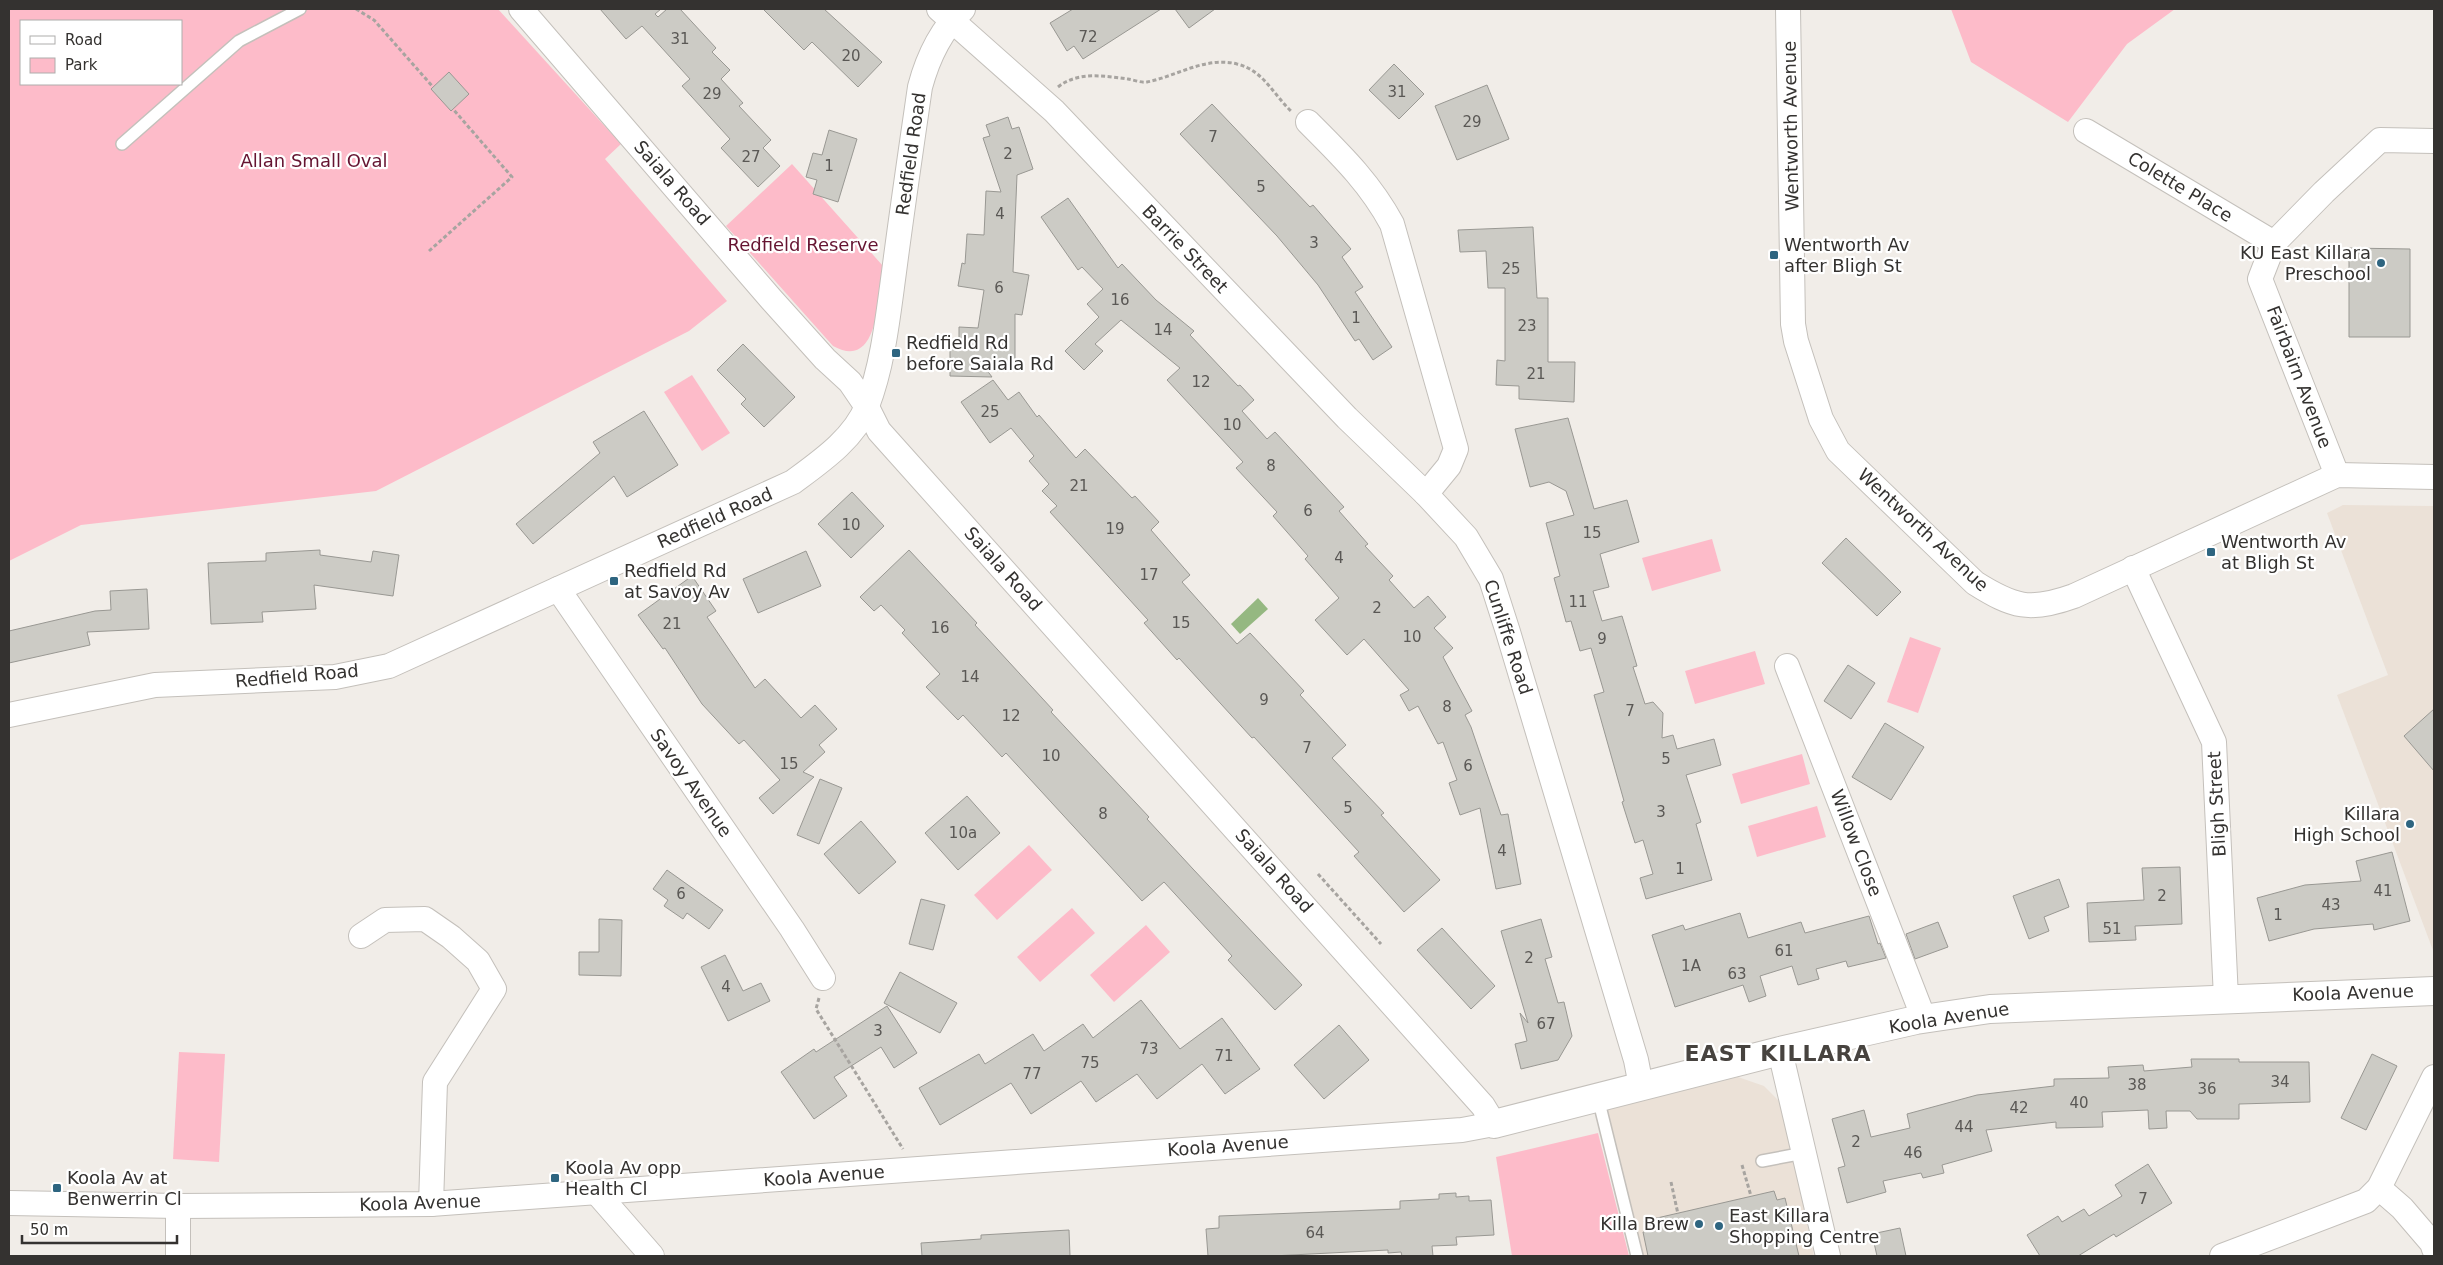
<svg xmlns="http://www.w3.org/2000/svg" width="2443" height="1265" viewBox="0 0 2443 1265" font-family="'DejaVu Sans',sans-serif">
<style>
.built{fill:#ebe1d7}
.green{fill:#fdbbc9;fill-rule:evenodd}
.water{fill:#95b881}
.building{fill:#cccbc5;stroke:#999893}
.lines{fill:none;stroke-linecap:round;stroke-linejoin:round}
.service-casing{stroke:#c4c0bb;stroke-width:14}
.minor-casing{stroke:#c4c0bb;stroke-width:26}
.tertiary-casing{stroke:#c4c0bb;stroke-width:30}
.path{stroke:#a7a4a0;stroke-width:3;stroke-dasharray:4 2.5;stroke-linecap:butt}
.service{stroke:#fff;stroke-width:11}
.minor{stroke:#fff;stroke-width:24}
.tertiary{stroke:#fff;stroke-width:28}
.poi-dot{fill:#2e6580;stroke:#fff;stroke-width:2}
.labels{text-anchor:middle;stroke-width:4.5;stroke-linejoin:round;paint-order:stroke}
.number-label{font-size:15px;fill:#5a5855}
.street-label{font-size:18px;fill:#343230;stroke:#fff}
.park-label{font-size:18px;fill:#651431;stroke:#fff}
.poi-label{font-size:18px;fill:#343230;stroke:#fff;text-anchor:start}
.district-label{font-size:22px;font-weight:bold;letter-spacing:1px;fill:#47433f;stroke:#fff}
</style>
<rect width="100%" height="100%" fill="#f1ede8"/>
<g class="built">
<polygon points="2343,505 2434,506 2434,953 2337,695 2388,675 2327,513"/>
<polygon points="1738,1077 1764,1086 1781,1103 1814,1256 1643,1256 1605,1110"/>
</g>
<g class="green">
<path d="M9,9H498L621,144L605,159L727,301L689,331L376,491L81,525L9,561ZM21,21H181V84H21Z"/>
<polygon points="1951,9 2175,9 2127,44 2068,122 1971,62"/>
<path d="M792,164L883,266C878,294 880,372 833,346L726,226Z"/>
<polygon points="692,375 730,433 702,451 664,392"/>
<polygon points="1712,539 1721,571 1652,591 1642,558"/>
<polygon points="1910,637 1941,648 1918,713 1887,702"/>
<polygon points="1755,651 1765,684 1695,704 1685,671"/>
<polygon points="1802,754 1810,784 1741,804 1732,774"/>
<polygon points="1817,806 1826,837 1757,857 1748,826"/>
<polygon points="1029,845 1052,870 997,920 974,895"/>
<polygon points="1072,908 1095,933 1040,982 1017,957"/>
<polygon points="1146,925 1170,952 1114,1002 1090,975"/>
<polygon points="179,1052 225,1054 219,1162 173,1159"/>
<polygon points="1598,1133 1629,1256 1512,1256 1496,1157"/>
</g>
<polygon class="water" points="1258,598 1268,609 1240,634 1231,624"/>
<g class="building">
<polygon points="600,9 661,9 655,14 658,17 667,9 680,9 716,48 712,52 730,70 721,79 743,103 739,106 771,140 763,148 780,166 758,187 721,148 730,139 682,86 690,79 642,26 626,39"/>
<polygon points="763,9 824,9 882,62 858,87 812,42 804,50"/>
<polygon points="1073,9 1161,9 1083,59 1074,46 1067,51 1050,23"/>
<polygon points="1175,9 1215,9 1189,28"/>
<polygon points="1394,64 1424,94 1399,119 1369,90"/>
<polygon points="449,72 469,94 451,111 431,89"/>
<polygon points="1487,85 1509,139 1457,160 1435,106"/>
<polygon points="1212,104 1310,207 1313,205 1351,249 1342,257 1363,287 1355,292 1392,347 1373,360 1359,339 1355,341 1318,285 1277,236 1180,134"/>
<polygon points="1008,117 1012,129 1019,127 1033,169 1017,175 1013,272 1029,275 1022,315 1015,314 1015,362 980,361 992,377 950,376 950,340 959,341 959,327 978,328 984,290 958,286 962,263 965,264 967,234 984,235 986,191 1001,192 983,138 990,136 986,125"/>
<polygon points="829,130 857,139 838,202 813,194 817,180 806,177 813,153 822,155"/>
<polygon points="1068,198 1118,268 1122,264 1156,300 1194,331 1190,335 1238,386 1240,385 1254,400 1242,411 1267,439 1275,432 1344,507 1339,511 1368,544 1365,546 1393,576 1389,580 1414,608 1428,596 1446,617 1434,628 1453,648 1443,657 1472,711 1465,715 1471,727 1501,815 1508,814 1521,884 1496,889 1480,808 1460,815 1449,783 1457,780 1443,742 1438,744 1418,706 1409,711 1400,695 1409,690 1364,639 1347,655 1315,620 1339,598 1305,559 1308,556 1273,516 1277,512 1236,468 1243,462 1167,380 1180,368 1121,320 1095,344 1103,351 1084,370 1065,351 1099,317 1087,304 1103,289 1082,267 1078,270 1041,217"/>
<polygon points="1533,227 1537,298 1548,298 1548,362 1575,362 1574,402 1519,399 1519,386 1496,385 1497,360 1505,361 1505,288 1488,288 1486,251 1460,252 1458,230"/>
<polygon points="2349,248 2410,249 2410,337 2349,337"/>
<polygon points="743,344 795,397 764,427 741,404 746,399 717,370"/>
<polygon points="993,380 1008,400 1019,392 1037,417 1039,415 1076,458 1085,449 1132,498 1135,496 1159,522 1151,530 1190,575 1182,582 1237,644 1250,633 1304,691 1300,695 1346,745 1332,758 1384,813 1381,815 1440,880 1404,912 1354,856 1359,852 1254,737 1252,738 1179,658 1177,660 1144,623 1148,620 1050,512 1057,506 1042,491 1049,484 1029,461 1034,456 1011,428 990,443 961,402"/>
<polygon points="644,411 678,465 627,497 614,476 533,544 516,524 600,453 593,442"/>
<polygon points="1568,418 1594,509 1627,500 1639,542 1600,554 1609,587 1593,591 1602,621 1622,616 1637,666 1633,667 1645,704 1653,702 1663,713 1662,738 1673,735 1677,749 1714,739 1721,765 1686,775 1701,822 1696,824 1712,880 1646,899 1640,878 1653,874 1643,840 1635,843 1622,802 1624,801 1594,695 1604,692 1591,648 1580,651 1571,621 1566,622 1554,578 1560,576 1546,523 1574,515 1566,491 1549,482 1530,487 1515,429"/>
<polygon points="852,492 884,526 851,558 818,524"/>
<polygon points="1846,538 1901,592 1877,616 1822,563"/>
<polygon points="320,550 320,555 371,562 373,551 399,555 393,596 314,585 316,609 262,612 263,622 211,624 208,563 266,561 266,553"/>
<polygon points="909,550 977,623 975,625 1053,710 1051,712 1149,817 1147,819 1193,869 1302,985 1275,1010 1228,960 1232,956 1164,882 1142,901 1006,753 1002,757 963,715 958,720 926,687 940,674 902,633 905,630 881,605 874,611 860,597"/>
<polygon points="806,551 821,586 758,613 743,579"/>
<polygon points="692,576 716,611 707,617 755,688 765,679 801,718 815,705 837,729 819,745 825,752 803,772 814,777 773,814 759,798 780,780 744,740 739,744 702,704 665,648 663,649 638,615"/>
<polygon points="147,589 149,629 87,632 90,645 9,663 9,631 95,611 111,610 110,591"/>
<polygon points="1848,665 1875,683 1851,719 1824,701"/>
<polygon points="2434,709 2434,771 2404,736"/>
<polygon points="1885,723 1924,747 1891,800 1852,777"/>
<polygon points="820,779 842,788 819,844 797,835"/>
<polygon points="967,796 1000,833 958,870 925,833"/>
<polygon points="861,821 896,862 859,894 824,854"/>
<polygon points="2392,852 2410,921 2374,930 2373,924 2314,929 2269,941 2257,898 2305,885 2361,881 2356,861"/>
<polygon points="2180,867 2182,924 2135,926 2136,940 2089,942 2087,903 2144,900 2142,868"/>
<polygon points="667,870 723,910 709,929 687,913 683,919 664,906 668,900 653,889"/>
<polygon points="2059,879 2069,907 2044,917 2049,931 2029,939 2013,896"/>
<polygon points="921,899 945,905 933,950 909,944"/>
<polygon points="1740,913 1748,938 1801,922 1805,933 1869,916 1878,944 1880,943 1886,958 1848,967 1846,961 1816,969 1819,979 1798,985 1792,966 1760,976 1766,996 1749,1002 1743,985 1675,1007 1652,935 1683,925 1685,930"/>
<polygon points="599,919 622,920 621,976 579,975 579,952 599,952"/>
<polygon points="1541,919 1552,957 1545,959 1558,1003 1564,1002 1572,1036 1558,1060 1521,1069 1515,1044 1527,1041 1520,1013 1528,1023 1501,931"/>
<polygon points="1938,922 1948,947 1915,959 1906,934"/>
<polygon points="1442,928 1495,986 1471,1009 1417,950"/>
<polygon points="725,955 743,991 761,983 770,1001 728,1021 701,967"/>
<polygon points="900,972 957,1003 940,1033 884,1003"/>
<polygon points="1141,1000 1180,1049 1222,1018 1260,1069 1225,1094 1202,1064 1157,1099 1137,1074 1096,1102 1081,1081 1031,1114 1011,1083 940,1125 919,1088 979,1054 985,1064 1033,1034 1044,1051 1083,1024 1093,1038"/>
<polygon points="887,1006 917,1053 894,1068 881,1047 834,1077 847,1096 814,1119 781,1072 814,1049 816,1052"/>
<polygon points="1339,1025 1369,1060 1324,1099 1294,1065"/>
<polygon points="2372,1054 2397,1066 2366,1130 2341,1118"/>
<polygon points="2191,1059 2239,1059 2239,1062 2309,1062 2310,1102 2239,1104 2239,1119 2197,1119 2190,1111 2166,1111 2167,1128 2149,1129 2148,1110 2102,1112 2103,1127 2056,1128 2056,1122 1986,1130 1992,1151 1942,1165 1944,1173 1923,1178 1921,1173 1883,1181 1886,1192 1847,1203 1838,1168 1845,1166 1832,1119 1864,1110 1871,1137 1910,1128 1907,1114 1977,1095 2054,1086 2054,1079 2109,1078 2108,1067 2143,1065 2144,1071 2192,1067"/>
<polygon points="2148,1164 2172,1203 2116,1237 2114,1234 2078,1256 2040,1256 2027,1235 2058,1216 2062,1222 2084,1209 2089,1216 2122,1196 2115,1185"/>
<polygon points="1774,1191 1777,1200 1785,1198 1799,1256 1648,1256 1643,1232 1647,1231 1644,1221"/>
<polygon points="1456,1193 1456,1197 1469,1196 1469,1201 1491,1200 1494,1235 1456,1237 1457,1245 1432,1246 1433,1256 1402,1256 1401,1252 1388,1253 1388,1250 1272,1256 1208,1256 1206,1229 1219,1228 1219,1216 1400,1209 1400,1201 1439,1199 1439,1194"/>
<polygon points="1900,1228 1906,1256 1877,1256 1872,1234"/>
<polygon points="1069,1230 1070,1256 922,1256 921,1243 981,1239 981,1235"/>
</g>
<g class="lines">
<g class="service-casing">
<g id="service">
<polyline points="122,144 239,41 300,9"/>
<polyline points="1598,1098 1637,1256"/>
<polyline points="1762,1161 1804,1153"/>
</g>
</g>
<g class="minor-casing">
<g id="minor">
<polyline points="939,9 1054,111 1347,418 1426,494 1466,537 1491,579 1508,632 1636,1060 1641,1086"/>
<path d="M1788,9L1793,324L1796,341L1821,419L1838,451L1975,583C2013,607 2030,612 2074,596L2337,475L2434,477"/>
<path d="M1308,122C1341,155 1370,183 1392,224L1456,449L1449,466L1426,494"/>
<polyline points="2086,131 2274,243"/>
<polyline points="2337,475 2260,279 2274,243 2324,192 2380,140 2434,141"/>
<polyline points="2133,568 2214,742 2226,998"/>
<polyline points="558,589 792,929 823,978"/>
<polyline points="1787,666 1924,1019"/>
<path d="M9,715L155,685L335,677L389,666L793,482C820,462 854,439 867,406C883,365 888,316 894,272C902,210 911,149 920,87C928,57 940,31 963,9"/>
<polyline points="361,936 385,920 425,919 451,937 478,961 494,989 435,1082 431,1204"/>
<polyline points="1780,1051 1828,1256"/>
<polyline points="2379,1188 2402,1208 2432,1243 2434,1249"/>
<polyline points="598,1194 652,1256"/>
<polyline points="9,1203 178,1206 431,1204 1462,1130 1494,1124 1483,1106 879,431 867,407 850,382 825,359 771,299 521,9"/>
<polyline points="178,1206 178,1256"/>
<polyline points="2222,1256 2366,1201 2379,1188 2434,1077"/>
</g>
</g>
<g class="tertiary-casing">
<polyline id="tertiary" points="1494,1124 1780,1051 1916,1020 1990,1009 2434,991"/>
</g>
<g class="path">
<polyline points="356,9 374,20 433,87"/>
<path d="M1058,87C1078,71 1105,76 1128,79C1134,80 1142,83 1147,82C1177,76 1206,56 1237,64C1263,70 1273,94 1291,111"/>
<polyline points="429,251 512,177 453,109"/>
<polyline points="1318,874 1381,944"/>
<polyline points="819,998 816,1009 903,1149"/>
<polyline points="1742,1165 1751,1196"/>
<polyline points="1671,1182 1678,1214"/>
</g>
<use href="#service" class="service"/>
<use href="#minor" class="minor"/>
<use href="#tertiary" class="tertiary"/>
</g>
<g class="poi-dot">
<rect x="1769" y="250" width="10" height="10" rx="2.5"/>
<circle cx="2381" cy="263" r="5"/>
<rect x="891" y="348" width="10" height="10" rx="2.5"/>
<rect x="2206" y="547" width="10" height="10" rx="2.5"/>
<rect x="609" y="576" width="10" height="10" rx="2.5"/>
<circle cx="2410" cy="824" r="5"/>
<rect x="550" y="1173" width="10" height="10" rx="2.5"/>
<rect x="52" y="1183" width="10" height="10" rx="2.5"/>
<circle cx="1699" cy="1224" r="5"/>
<circle cx="1719" cy="1226" r="5"/>
</g>
<g class="labels">
<g class="number-label">
<text x="1088" y="42">72</text>
<text x="680" y="44">31</text>
<text x="851" y="61">20</text>
<text x="1397" y="97">31</text>
<text x="712" y="99">29</text>
<text x="1472" y="127">29</text>
<text x="1213" y="142">7</text>
<text x="1008" y="159">2</text>
<text x="751" y="162">27</text>
<text x="829" y="171">1</text>
<text x="1261" y="192">5</text>
<text x="1000" y="219">4</text>
<text x="1314" y="248">3</text>
<text x="1511" y="274">25</text>
<text x="999" y="293">6</text>
<text x="1120" y="305">16</text>
<text x="1356" y="323">1</text>
<text x="1527" y="331">23</text>
<text x="1163" y="335">14</text>
<text x="1536" y="379">21</text>
<text x="1201" y="387">12</text>
<text x="990" y="417">25</text>
<text x="1232" y="430">10</text>
<text x="1271" y="471">8</text>
<text x="1079" y="491">21</text>
<text x="1308" y="516">6</text>
<text x="851" y="530">10</text>
<text x="1115" y="534">19</text>
<text x="1592" y="538">15</text>
<text x="1339" y="563">4</text>
<text x="1149" y="580">17</text>
<text x="1578" y="607">11</text>
<text x="1377" y="613">2</text>
<text x="1181" y="628">15</text>
<text x="672" y="629">21</text>
<text x="940" y="633">16</text>
<text x="1412" y="642">10</text>
<text x="1602" y="644">9</text>
<text x="970" y="682">14</text>
<text x="1264" y="705">9</text>
<text x="1447" y="712">8</text>
<text x="1630" y="716">7</text>
<text x="1011" y="721">12</text>
<text x="1307" y="753">7</text>
<text x="1051" y="761">10</text>
<text x="1666" y="764">5</text>
<text x="789" y="769">15</text>
<text x="1468" y="771">6</text>
<text x="1348" y="813">5</text>
<text x="1661" y="817">3</text>
<text x="1103" y="819">8</text>
<text x="963" y="838">10a</text>
<text x="1502" y="856">4</text>
<text x="1680" y="874">1</text>
<text x="2383" y="896">41</text>
<text x="681" y="899">6</text>
<text x="2162" y="901">2</text>
<text x="2331" y="910">43</text>
<text x="2278" y="920">1</text>
<text x="2112" y="934">51</text>
<text x="1784" y="956">61</text>
<text x="1529" y="963">2</text>
<text x="1691" y="971">1A</text>
<text x="1737" y="979">63</text>
<text x="726" y="992">4</text>
<text x="1546" y="1029">67</text>
<text x="878" y="1036">3</text>
<text x="1149" y="1054">73</text>
<text x="1224" y="1061">71</text>
<text x="1090" y="1068">75</text>
<text x="1032" y="1079">77</text>
<text x="2280" y="1087">34</text>
<text x="2137" y="1090">38</text>
<text x="2207" y="1094">36</text>
<text x="2079" y="1108">40</text>
<text x="2019" y="1113">42</text>
<text x="1964" y="1132">44</text>
<text x="1856" y="1147">2</text>
<text x="1913" y="1158">46</text>
<text x="2143" y="1204">7</text>
<text x="1315" y="1238">64</text>
</g>
<g class="street-label">
<text transform="translate(1791 126) rotate(-91)" y="6">Wentworth Avenue</text>
<text transform="translate(911 154) rotate(-82)" y="6">Redfield Road</text>
<text transform="translate(672 183) rotate(49)" y="6">Saiala Road</text>
<text transform="translate(2180 187) rotate(31)" y="6">Colette Place</text>
<text transform="translate(1185 249) rotate(46)" y="6">Barrie Street</text>
<text transform="translate(2299 377) rotate(69)" y="6">Fairbairn Avenue</text>
<text transform="translate(715 518) rotate(-24)" y="6">Redfield Road</text>
<text transform="translate(1923 530) rotate(43)" y="6">Wentworth Avenue</text>
<text transform="translate(1003 569) rotate(48)" y="6">Saiala Road</text>
<text transform="translate(1508 637) rotate(72)" y="6">Cunliffe Road</text>
<text transform="translate(297 676) rotate(-5)" y="6">Redfield Road</text>
<text transform="translate(691 783) rotate(55)" y="6">Savoy Avenue</text>
<text transform="translate(2217 804) rotate(-93)" y="6">Bligh Street</text>
<text transform="translate(1856 843) rotate(69)" y="6">Willow Close</text>
<text transform="translate(1274 871) rotate(48)" y="6">Saiala Road</text>
<text transform="translate(2353 993) rotate(-2)" y="6">Koola Avenue</text>
<text transform="translate(1949 1018) rotate(-9)" y="6">Koola Avenue</text>
<text transform="translate(1228 1146) rotate(-4)" y="6">Koola Avenue</text>
<text transform="translate(824 1176) rotate(-4)" y="6">Koola Avenue</text>
<text transform="translate(420 1203) rotate(-2)" y="6">Koola Avenue</text>
</g>
<g class="park-label">
<text x="314" y="167">Allan Small Oval</text>
<text x="803" y="251">Redfield Reserve</text>
</g>
<g class="poi-label">
<text x="1784" y="251">Wentworth Av<tspan x="1784" dy="21">after Bligh St</tspan></text>
<text x="2371" y="259" text-anchor="end">KU East Killara<tspan x="2371" dy="21">Preschool</tspan></text>
<text x="906" y="349">Redfield Rd<tspan x="906" dy="21">before Saiala Rd</tspan></text>
<text x="2221" y="548">Wentworth Av<tspan x="2221" dy="21">at Bligh St</tspan></text>
<text x="624" y="577">Redfield Rd<tspan x="624" dy="21">at Savoy Av</tspan></text>
<text x="2400" y="820" text-anchor="end">Killara<tspan x="2400" dy="21">High School</tspan></text>
<text x="565" y="1174">Koola Av opp<tspan x="565" dy="21">Health Cl</tspan></text>
<text x="67" y="1184">Koola Av at<tspan x="67" dy="21">Benwerrin Cl</tspan></text>
<text x="1729" y="1222">East Killara<tspan x="1729" dy="21">Shopping Centre</tspan></text>
<text x="1689" y="1230" text-anchor="end">Killa Brew</text>
</g>
<g class="district-label">
<text x="1778" y="1061">EAST KILLARA</text>
</g>
</g>
<rect width="2443" height="1265" fill="none" stroke="#343230" stroke-width="20"/>
<rect x="20" y="20" width="162" height="65" fill="#ffffff" stroke="#aeadac"/>
<rect x="30" y="36" width="25" height="8" fill="#ffffff" stroke="#aeadac"/>
<text x="65" y="45" font-size="15" fill="#343230">Road</text>
<rect x="30" y="58" width="25" height="15" fill="#fdbbc9" stroke="#aeadac"/>
<text x="65" y="70" font-size="15" fill="#343230">Park</text>
<path d="M22 1235v8h155v-8" fill="none" stroke="#343230" stroke-width="2.5"/>
<text x="30" y="1235" font-size="15" fill="#343230" stroke="#ffffff" stroke-width="4" paint-order="stroke">50 m</text>
</svg>
